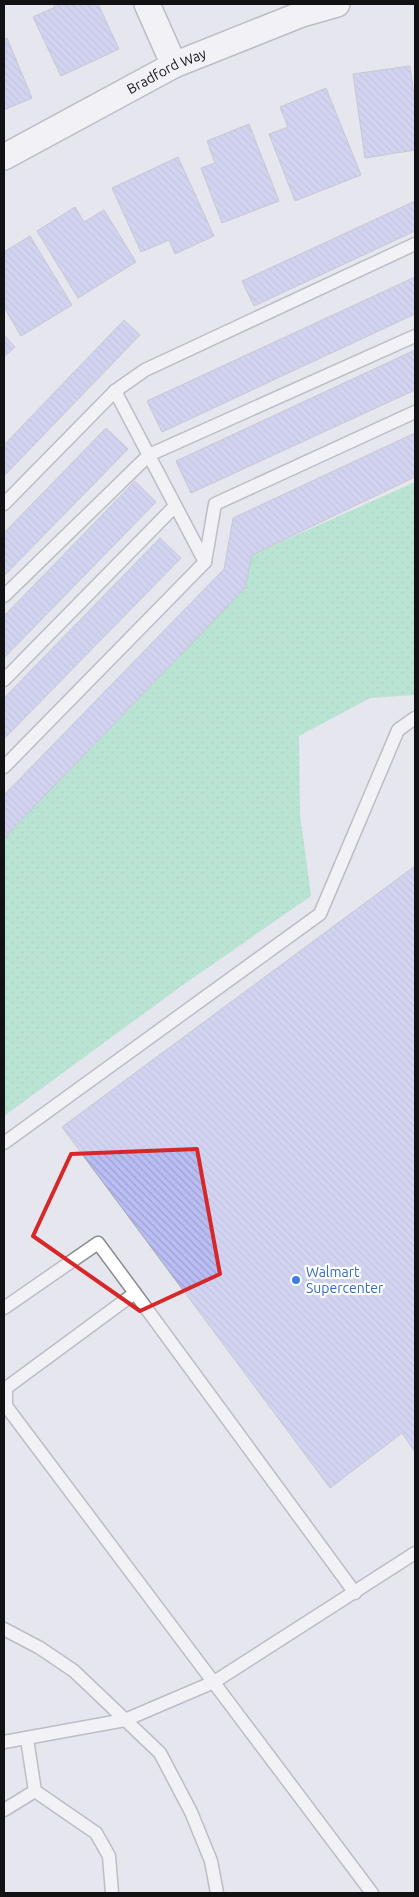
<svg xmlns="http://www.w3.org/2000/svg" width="419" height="1897" viewBox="0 0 419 1897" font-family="Ubuntu,sans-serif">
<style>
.grass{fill:url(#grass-dots)}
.building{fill:url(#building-back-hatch);stroke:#a4a4ac}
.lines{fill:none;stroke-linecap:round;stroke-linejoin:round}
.service-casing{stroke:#8b8c93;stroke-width:15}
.minor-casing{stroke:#8b8c93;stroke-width:28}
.service{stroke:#fff;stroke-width:12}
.minor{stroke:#fff;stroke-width:25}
.marked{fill:none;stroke:#d62828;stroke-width:4;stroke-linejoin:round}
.shop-dot{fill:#3f7fe0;stroke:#fff;stroke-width:2}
.labels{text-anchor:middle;stroke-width:4.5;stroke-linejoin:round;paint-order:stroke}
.street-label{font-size:14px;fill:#121215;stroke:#fff}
.shop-label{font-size:14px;fill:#366cbe;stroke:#fff;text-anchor:start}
</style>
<defs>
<pattern id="grass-dots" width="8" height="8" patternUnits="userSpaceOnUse" patternTransform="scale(1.25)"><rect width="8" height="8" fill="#83dfaf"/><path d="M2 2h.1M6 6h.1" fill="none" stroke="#70be96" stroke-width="1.8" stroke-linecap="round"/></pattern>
<pattern id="building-back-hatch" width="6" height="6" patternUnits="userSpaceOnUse" patternTransform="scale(1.25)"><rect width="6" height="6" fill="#babdf3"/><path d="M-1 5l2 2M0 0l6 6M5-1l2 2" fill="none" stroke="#9fa1cf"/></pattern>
</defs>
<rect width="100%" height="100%" fill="#e6e6ef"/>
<polygon class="grass" points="415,482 415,695 370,698 299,736 300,814 311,896 180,987 4,1116 4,838 245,588 252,555"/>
<g class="building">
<polygon points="53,4 98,4 119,49 61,76 33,17 55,7"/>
<polygon points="7,38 32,98 4,110 4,39"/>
<polygon points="410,66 415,102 415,150 365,158 353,74"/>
<polygon points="326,88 361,175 295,201 269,134 288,127 280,107"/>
<polygon points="249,124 279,201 222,223 201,168 215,163 207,141"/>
<polygon points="178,157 214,236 175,254 169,240 141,252 112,188"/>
<polygon points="415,201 415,231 254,306 242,281"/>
<polygon points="75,207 84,222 104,210 136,262 78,298 37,231"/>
<polygon points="30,236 72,305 21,336 4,307 4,252"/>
<polygon points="415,277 415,314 162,432 147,401"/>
<polygon points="124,320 140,335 4,476 4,445"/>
<polygon points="4,335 15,347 4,357"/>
<polygon points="415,350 415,390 191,493 176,461"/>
<polygon points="106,428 128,449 4,576 4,533"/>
<polygon points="415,433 415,477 252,555 245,588 4,838 4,795 224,569 233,518"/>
<polygon points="135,481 156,502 4,658 4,616"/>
<polygon points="160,538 181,558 4,739 4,698"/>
<polygon points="415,866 415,1452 402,1433 330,1488 62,1127"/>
</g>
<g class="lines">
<g class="service-casing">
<g id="service">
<polyline points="115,391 205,562"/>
<polyline points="4,504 115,391 145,370 415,244"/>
<polyline points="4,596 149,455 415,336"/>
<polyline points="4,680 175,506"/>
<polyline points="4,767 205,562 215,504 415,412"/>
<polyline points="4,1143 320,914 398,730 415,718"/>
<polyline points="4,1308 98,1243 135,1293"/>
<polyline points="355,1593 135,1293 6,1388 6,1406 372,1893"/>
<polyline points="4,1629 40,1648 74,1671 160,1753 191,1812 211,1861 217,1893"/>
<polyline points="27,1739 35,1791 96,1833 109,1856 112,1893"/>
<polyline points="4,1742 125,1720 214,1682 415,1553"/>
<polyline points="4,1810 35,1791"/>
</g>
</g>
<g class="minor-casing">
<g id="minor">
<polyline points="147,4 174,65"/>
<path id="s1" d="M4,157L174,65L302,14L337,4"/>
</g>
</g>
<use href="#service" class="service"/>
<use href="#minor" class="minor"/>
</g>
<path d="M0 0H419V1897H0ZM197,1149L220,1274L140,1311L33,1236L71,1154Z" fill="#e6e6ef" fill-opacity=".55" fill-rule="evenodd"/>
<path class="marked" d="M197,1149L220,1274L140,1311L33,1236L71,1154Z"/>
<circle class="shop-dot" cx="296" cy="1280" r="5"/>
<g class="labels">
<g class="street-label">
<text dy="5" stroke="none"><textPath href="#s1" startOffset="184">Bradford Way</textPath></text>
</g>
<g class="shop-label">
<text x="306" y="1277">Walmart<tspan x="306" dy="16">Supercenter</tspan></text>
</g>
</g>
<rect width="419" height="1897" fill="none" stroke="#121215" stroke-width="10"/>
</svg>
